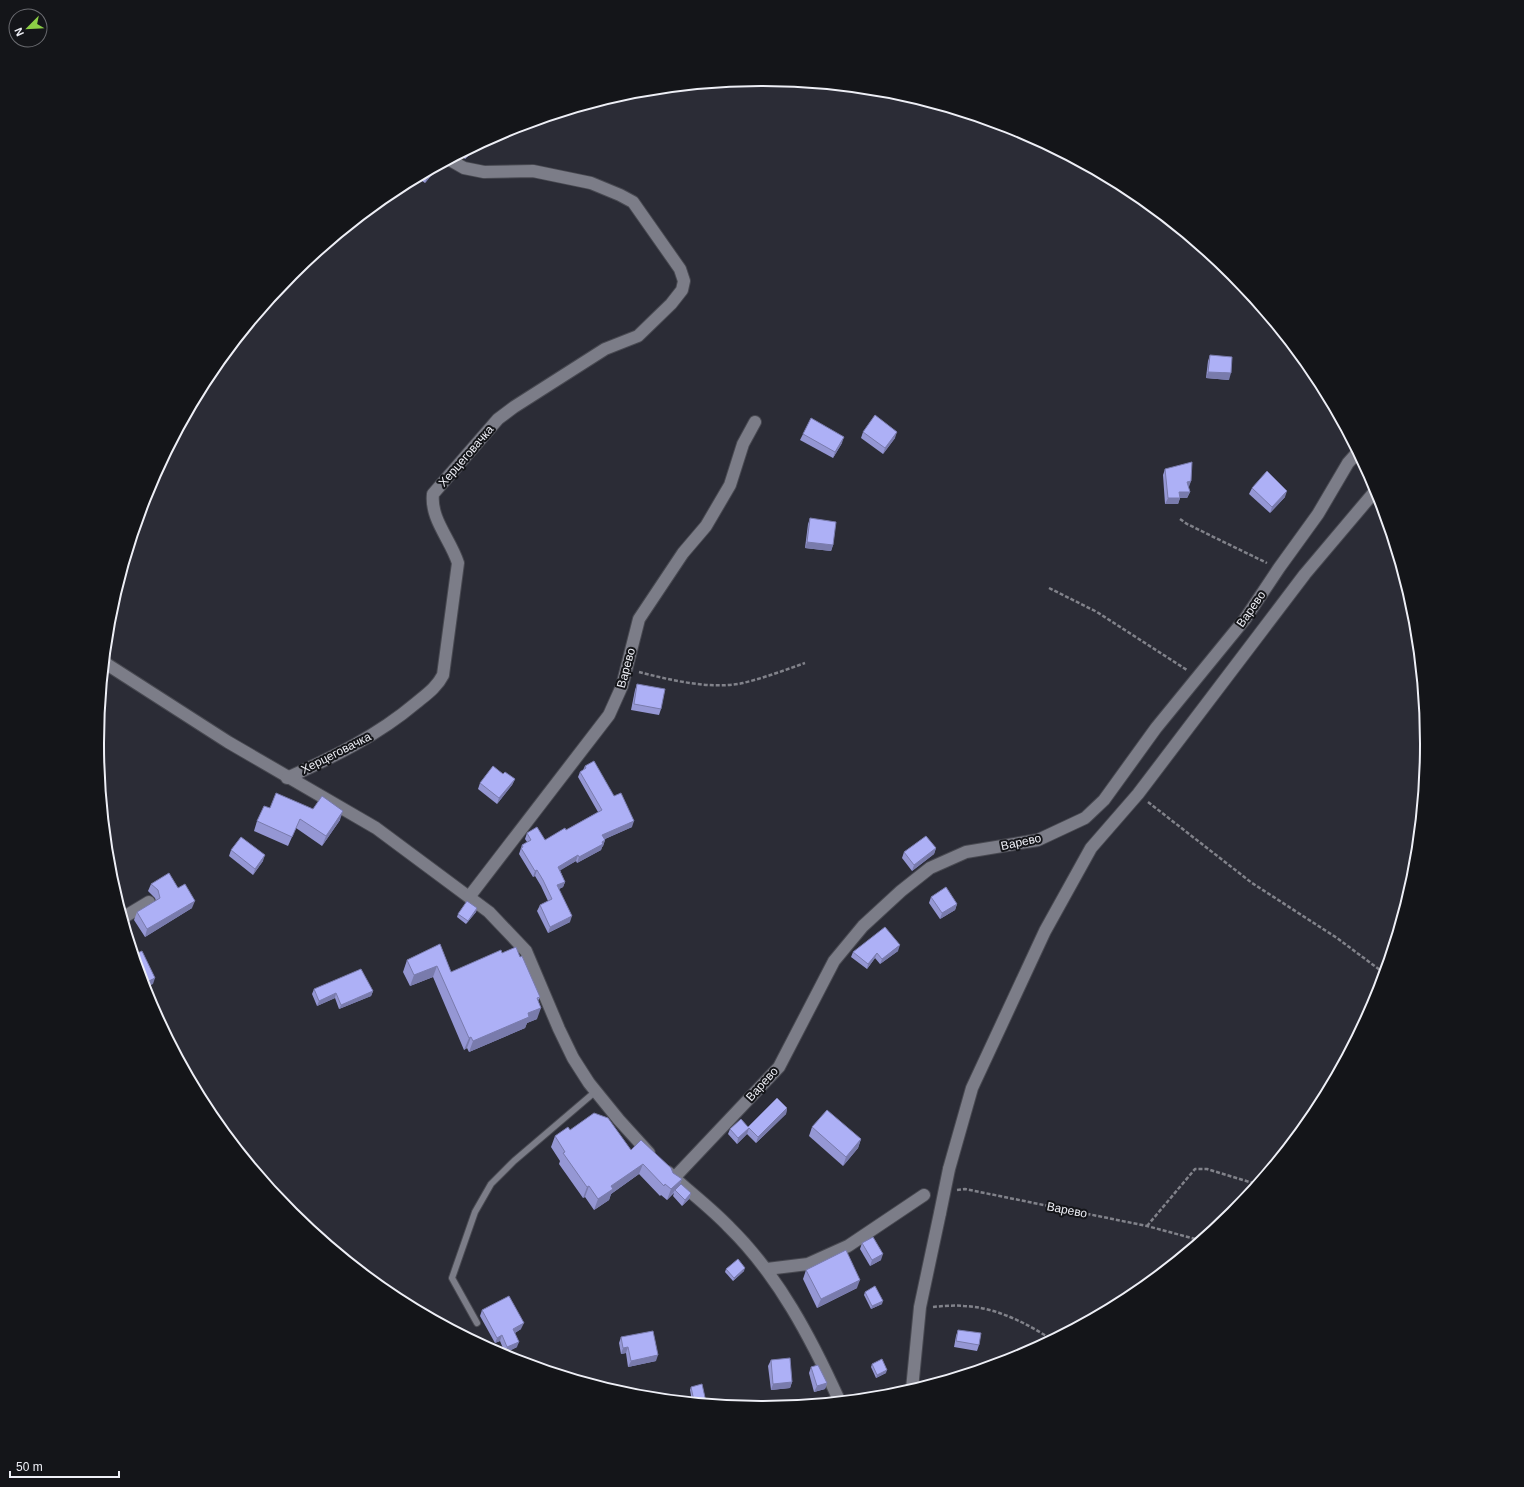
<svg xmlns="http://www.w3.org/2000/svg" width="1524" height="1487" viewBox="0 0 1524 1487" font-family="Arial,sans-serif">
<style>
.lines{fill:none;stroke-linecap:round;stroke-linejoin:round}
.service-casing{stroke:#484951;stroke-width:8}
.minor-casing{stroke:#484951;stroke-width:14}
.path{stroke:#81828a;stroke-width:2.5;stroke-dasharray:4 2;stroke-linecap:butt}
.service{stroke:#7c7d88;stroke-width:6}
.minor{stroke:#7c7d88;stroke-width:12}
.minor-bridge-casing{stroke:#484951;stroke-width:14;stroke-linecap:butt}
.minor-bridge{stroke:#7c7d88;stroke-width:12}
.wall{fill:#9597d4}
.shaded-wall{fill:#797bac}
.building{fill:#adb0f6;stroke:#797bac}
.labels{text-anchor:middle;stroke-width:4;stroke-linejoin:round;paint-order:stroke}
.street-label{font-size:12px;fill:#eeeff6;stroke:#141519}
.rim{fill:none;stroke:#eeeff6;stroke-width:2}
</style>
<rect width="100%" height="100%" fill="#2b2c36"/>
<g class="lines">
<g class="service-casing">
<polyline id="service" points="477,1323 452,1278 475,1212 491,1184 514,1161 596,1091"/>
</g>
<g class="minor-casing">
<g id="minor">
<polyline points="105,663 228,742 376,828 489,912 526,951 559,1029 573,1058 589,1083 619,1120 649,1153"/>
<path d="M287,778C333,757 377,736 416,703C427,694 437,687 443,675L458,563C451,540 430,519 433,494L498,419L514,407L605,349L638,336L671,304L682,290L684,281L680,269L633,202L620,195L591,183L533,171L484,172L464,168L450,160"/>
<polyline points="469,897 609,715 622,686 639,619 683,553 706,526 730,485 743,444 755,422"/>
<polyline points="124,917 149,902"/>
<polyline points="949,1169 972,1088 1045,931 1091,848 1138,794 1305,574 1376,490"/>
<path d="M668,1172C688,1191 710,1207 729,1227C778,1275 811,1338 839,1400"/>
<polyline points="674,1178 779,1067 834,961 863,926 901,891 930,868 966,852 1038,840 1085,818 1104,800 1156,728 1245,619 1279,568 1318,514 1348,463 1357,453"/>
<polyline points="767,1269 808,1264 848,1246 924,1195"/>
<polyline points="912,1389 920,1307 940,1213"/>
</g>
</g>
<g class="path">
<polyline points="1180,519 1187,524 1267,563"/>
<polyline points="1049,588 1097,612 1187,670"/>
<path d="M639,672C670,680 711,690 743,683C764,678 785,670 805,663"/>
<polyline points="1148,802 1252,883 1337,938 1384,973"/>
<polyline points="957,1190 965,1189 1147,1226 1199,1240"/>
<polyline points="1147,1226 1195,1169 1207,1169 1256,1184"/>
<path d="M933,1307C943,1306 954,1305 964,1306C995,1307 1026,1323 1051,1339"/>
</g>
<use href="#service" class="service"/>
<use href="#minor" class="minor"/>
<g class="minor-bridge-casing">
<polyline id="minor-bridge" points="940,1213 949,1169"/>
</g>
<use href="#minor-bridge" class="minor-bridge"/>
</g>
<g class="wall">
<polygon points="474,148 473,151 465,159 461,155"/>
<polygon points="438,167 425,183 418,178"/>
<polygon points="1210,355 1229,380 1206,378 1208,361"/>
<polygon points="863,432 895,438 883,454 861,438"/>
<polygon points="803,434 842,443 833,458 800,440"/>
<polygon points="1165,469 1191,481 1188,487 1190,492 1187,498 1180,498 1178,504 1165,504 1163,475"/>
<polygon points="1252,488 1285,497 1270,513 1249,494"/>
<polygon points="810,518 833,545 831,551 805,548 808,524"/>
<polygon points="637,684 661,709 659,715 631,710 635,690"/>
<polygon points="585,766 632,827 605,839 605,840 603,846 602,847 601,850 577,863 576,861 560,870 565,882 563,887 559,889 570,922 548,933 537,911 540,905 548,901 541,886 535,876 533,877 519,854 522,845 527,842 525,839 527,833 545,840 566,830 598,812 578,777 580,772 583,770"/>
<polygon points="503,774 515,779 512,785 497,804 478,789 480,783"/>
<polygon points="270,808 340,820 322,846 296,828 288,846 254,831 257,821"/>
<polygon points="936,848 934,854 912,871 902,858 904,852"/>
<polygon points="231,850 263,861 253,875 229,856"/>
<polygon points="151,884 192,908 145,937 134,920 137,912 156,901 155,898 148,891"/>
<polygon points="931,897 957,904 955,910 940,919 929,903"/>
<polygon points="477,908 476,912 466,924 457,917 458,914"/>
<polygon points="440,944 451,972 502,953 520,957 540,997 538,1001 537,1019 527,1023 525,1028 469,1052 467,1048 464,1050 433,977 410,986 403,972 407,960"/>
<polygon points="898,951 880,964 875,958 867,969 851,957 853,952"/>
<polygon points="314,989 373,991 371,996 339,1009 335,998 317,1006 312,994"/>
<polygon points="787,1108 786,1114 756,1143 747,1134 737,1144 728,1134 730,1129 748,1127"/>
<polygon points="812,1127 861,1139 858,1148 843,1166 809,1136"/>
<polygon points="570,1130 631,1150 673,1173 682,1179 679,1186 691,1193 689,1199 682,1206 673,1196 674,1193 667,1200 661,1195 660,1196 639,1174 611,1194 609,1200 594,1210 585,1197 583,1198 559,1164 560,1161 551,1147 555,1136"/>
<polygon points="862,1243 881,1260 870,1266 860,1249"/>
<polygon points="726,1269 744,1271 733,1281 725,1272"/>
<polygon points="806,1270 857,1288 817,1308 803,1279"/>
<polygon points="865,1292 882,1304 871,1309 864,1295"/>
<polygon points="482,1310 521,1329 515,1333 517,1347 505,1353 500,1341 495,1343 480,1316"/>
<polygon points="958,1330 979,1345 977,1351 954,1347 956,1336"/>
<polygon points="621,1337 656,1361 628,1367 626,1353 621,1354 619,1343"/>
<polygon points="771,1360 792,1382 790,1388 771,1390 768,1366"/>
<polygon points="872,1364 886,1373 876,1378 871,1367"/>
<polygon points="811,1367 827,1383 825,1389 814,1392 809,1373"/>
<polygon points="691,1387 706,1402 692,1401 690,1390"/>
</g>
<g class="shaded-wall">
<polygon points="474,148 473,151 465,159 466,156"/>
<polygon points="438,167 425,183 427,177 434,169"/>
<polygon points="1208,372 1231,373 1229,380 1206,378"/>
<polygon points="897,432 895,438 883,454 885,448"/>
<polygon points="844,437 842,443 833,458 835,452"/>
<polygon points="1191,481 1189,487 1184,488 1187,482"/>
<polygon points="1287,491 1285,497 1270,513 1272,507"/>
<polygon points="1179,492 1190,492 1187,498 1177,498"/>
<polygon points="1168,498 1180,498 1178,504 1165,504"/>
<polygon points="807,542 833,545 831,551 805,548"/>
<polygon points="515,779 512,785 497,804 499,798"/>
<polygon points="343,811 340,820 322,846 326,836"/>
<polygon points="634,821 632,827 600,841 602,835"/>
<polygon points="605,840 603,846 602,847 601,850 577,863 579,857"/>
<polygon points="936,848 934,854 912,871 914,865"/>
<polygon points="265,855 263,861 253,875 255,869"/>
<polygon points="578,855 576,861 556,873 558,867"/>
<polygon points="537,870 535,876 533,877 535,871"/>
<polygon points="565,882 563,887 555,891 557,885"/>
<polygon points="195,901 192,908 145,937 147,929"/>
<polygon points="957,904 955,910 940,919 942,913"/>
<polygon points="477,908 476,912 466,924 468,921"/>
<polygon points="572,916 570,922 548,933 550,927"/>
<polygon points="900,945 898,951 880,964 882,959"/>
<polygon points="877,953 875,958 867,969 868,964"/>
<polygon points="437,966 433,977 410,986 414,975"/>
<polygon points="155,978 153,984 147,987 146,990 145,986 147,982"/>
<polygon points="373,991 371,996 339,1009 341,1005"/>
<polygon points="336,993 335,998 317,1006 319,1001"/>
<polygon points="541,1008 537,1019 527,1023 525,1028 469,1052 473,1041 528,1013"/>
<polygon points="471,1037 467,1048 464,1050 469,1038"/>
<polygon points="787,1108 786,1114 756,1143 758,1137"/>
<polygon points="749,1128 747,1134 737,1144 738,1138"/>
<polygon points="861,1139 858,1148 843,1166 846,1157"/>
<polygon points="643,1164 639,1174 611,1194 609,1200 594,1210 598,1199 611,1186"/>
<polygon points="682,1179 678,1189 675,1190 673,1193 667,1200 671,1189"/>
<polygon points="589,1186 585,1197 583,1198 587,1187"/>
<polygon points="691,1193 689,1199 682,1206 685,1200"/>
<polygon points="883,1254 881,1260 870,1266 872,1260"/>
<polygon points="745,1268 744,1271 733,1281 734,1278"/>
<polygon points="860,1280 857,1288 817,1308 821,1299"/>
<polygon points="883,1301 882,1304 871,1309 872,1306"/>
<polygon points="524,1323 521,1329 511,1335 513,1329"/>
<polygon points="502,1335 500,1341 495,1343 497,1338"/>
<polygon points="519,1342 517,1347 505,1353 507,1347"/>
<polygon points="628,1347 626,1353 621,1354 623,1348"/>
<polygon points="658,1355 656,1361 628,1367 631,1361"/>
<polygon points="887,1370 886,1373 876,1378 877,1375"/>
<polygon points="792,1382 790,1388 771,1390 773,1384"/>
<polygon points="827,1383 825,1389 814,1392 817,1386"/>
</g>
<g class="building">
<polygon points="474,148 466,156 463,153"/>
<polygon points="434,169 427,177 424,174"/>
<polygon points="1210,355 1232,357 1231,373 1208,372"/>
<polygon points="875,415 897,432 885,448 863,432"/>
<polygon points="811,418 844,437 835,452 803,434"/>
<polygon points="1192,462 1191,481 1187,482 1190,492 1179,492 1180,498 1168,498 1165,469"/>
<polygon points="1267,471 1287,491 1272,507 1252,488"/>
<polygon points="810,518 836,522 833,545 807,542"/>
<polygon points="637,684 665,689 661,709 634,704"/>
<polygon points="594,761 614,796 621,793 634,821 602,835 605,840 602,842 603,844 579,857 578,855 558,867 565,882 557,885 572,916 550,927 540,905 552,899 543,880 537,870 535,871 521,848 523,847 522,845 531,840 527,833 537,827 545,840 565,828 566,830 602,810 580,772 586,768 585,766"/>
<polygon points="493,766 503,774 505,772 515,779 499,798 480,783"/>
<polygon points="276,793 313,809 322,796 343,811 326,836 300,819 292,837 257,821 264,806 270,808"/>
<polygon points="926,836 936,848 914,865 904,852"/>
<polygon points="241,837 265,855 255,869 231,850"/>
<polygon points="169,873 178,888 185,884 195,901 147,929 137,912 160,898 158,890 151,884"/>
<polygon points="946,887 957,904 942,913 931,897"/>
<polygon points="467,901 477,908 468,921 458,914"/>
<polygon points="885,927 900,945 882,959 877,953 868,964 853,952"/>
<polygon points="440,944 451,972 501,950 502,953 516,947 520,957 522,956 540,997 537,998 541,1008 528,1013 529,1017 473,1041 471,1037 469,1038 437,966 414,975 407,960"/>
<polygon points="142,951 155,978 147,982 148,984 145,986 135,954"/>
<polygon points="361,969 373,991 341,1005 336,993 319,1001 314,989"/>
<polygon points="777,1098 787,1108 758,1137 749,1128 738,1138 730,1129 741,1119 748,1127"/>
<polygon points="827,1110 861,1139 846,1157 812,1127"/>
<polygon points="594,1113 608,1118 631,1150 641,1140 671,1168 673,1173 682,1179 671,1189 665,1184 664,1186 643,1164 611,1186 613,1189 598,1199 589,1186 587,1187 563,1153 565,1152 555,1136 568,1127 570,1130"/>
<polygon points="681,1184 691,1193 685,1200 675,1190"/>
<polygon points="873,1237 883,1254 872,1260 862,1243"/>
<polygon points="846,1250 860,1280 821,1299 806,1270"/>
<polygon points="738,1259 745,1268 734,1278 726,1269"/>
<polygon points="875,1286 883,1301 872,1306 865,1292"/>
<polygon points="509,1296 524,1323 513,1329 519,1342 507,1347 502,1335 497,1338 482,1310"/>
<polygon points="958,1330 981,1333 979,1345 956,1341"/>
<polygon points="653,1331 658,1355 631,1361 628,1347 623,1348 621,1337"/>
<polygon points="790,1358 792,1382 773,1384 771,1360"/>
<polygon points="882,1359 887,1370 877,1375 872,1364"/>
<polygon points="818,1365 827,1383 817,1386 811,1367"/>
<polygon points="702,1384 706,1402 694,1401 691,1387"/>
<polygon points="645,1392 645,1396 632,1395 629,1394"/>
</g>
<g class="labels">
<g class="street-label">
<text transform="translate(466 456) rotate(-49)" y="4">Херцеговачка</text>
<text transform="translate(1251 609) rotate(-55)" y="4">Варево</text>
<text transform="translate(626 668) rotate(-75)" y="4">Варево</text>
<text transform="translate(336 753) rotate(-27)" y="4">Херцеговачка</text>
<text transform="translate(1021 842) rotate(-12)" y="4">Варево</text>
<text transform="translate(762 1084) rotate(-48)" y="4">Варево</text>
<text transform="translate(1067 1210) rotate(11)" y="4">Варево</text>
</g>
</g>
<path d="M0 0H1524V1487H0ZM761 86H763A657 657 0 0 1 1420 743V744A657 657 0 0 1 763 1401H761A657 657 0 0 1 104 744V743A657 657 0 0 1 761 86Z" fill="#141519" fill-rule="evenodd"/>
<path class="rim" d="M761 86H763A657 657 0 0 1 1420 743V744A657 657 0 0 1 763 1401H761A657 657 0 0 1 104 744V743A657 657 0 0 1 761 86Z"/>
<g transform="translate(28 28) rotate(246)"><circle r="19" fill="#141519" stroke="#6b6c71"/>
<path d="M0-3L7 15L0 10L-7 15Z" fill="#8cce46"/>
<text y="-6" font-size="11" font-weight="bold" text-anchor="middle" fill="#eeeff6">N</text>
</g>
<path d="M10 1471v6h109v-6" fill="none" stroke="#eeeff6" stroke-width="2"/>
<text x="16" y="1471" font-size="12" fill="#eeeff6" stroke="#141519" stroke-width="3" paint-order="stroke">50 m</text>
</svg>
